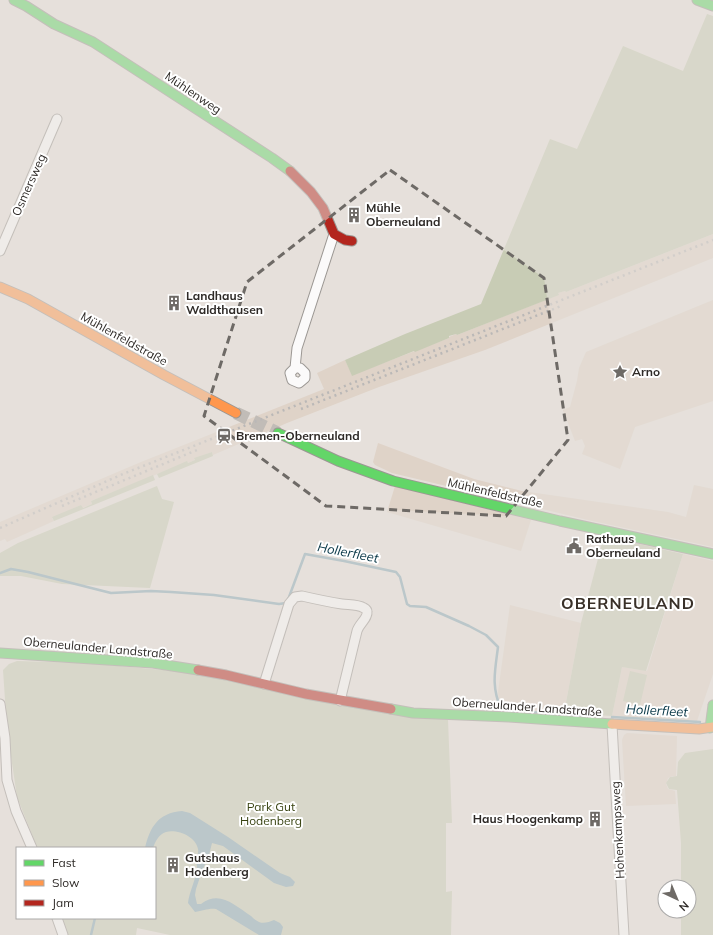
<svg xmlns="http://www.w3.org/2000/svg" width="713" height="935" viewBox="0 0 713 935" font-family="Mulish,sans-serif">
<style>
.built{fill:#dfd3c8}
.green{fill:#c8ccb5}
.water{fill:#87a8b5}
.lines{fill:none;stroke-linecap:round;stroke-linejoin:round}
.stream{stroke:#87a8b5;stroke-width:2.5}
.secondary-tunnel{stroke:#c1bcb7;stroke-width:13;stroke-dasharray:13 6;stroke-linecap:butt}
.street-casing{stroke:#9b9793;stroke-width:11}
.fast-casing{stroke:#9b9793;stroke-width:11}
.slow-casing{stroke:#9b9793;stroke-width:11}
.jam-casing{stroke:#9b9793;stroke-width:11}
.street{stroke:#fbfafa;stroke-width:9}
.fast{stroke:#63d668;stroke-width:9}
.slow{stroke:#ff974d;stroke-width:9}
.jam{stroke:#b3261e;stroke-width:9}
.rail{stroke:#bab8b7;stroke-width:2.5;stroke-dasharray:2 4;stroke-linecap:butt}
.marked{fill:none;stroke:#6e6a66;stroke-width:3;stroke-dasharray:8 5;stroke-linejoin:round}
.labels{text-anchor:middle;stroke-width:4;stroke-linejoin:round;paint-order:stroke}
.street-label{font-size:12px;fill:#2e2a27;stroke:#fff}
.poi-label{font-size:12px;font-weight:bold;fill:#2e2a27;stroke:#fff;text-anchor:start}
.park-label{font-size:12px;fill:#384311;stroke:#fff}
.water-label{font-size:13px;font-style:italic;fill:#073646;stroke:#fff}
.district-label{font-size:16px;font-weight:bold;letter-spacing:1px;fill:#393028;stroke:#fff}
</style>
<rect width="100%" height="100%" fill="#e6e0db"/>
<g class="built">
<polygon points="713,234 713,258 485,350 379,387 287,423 213,455 212,452 194,459 195,460 188,463 187,462 91,501 92,504 82,508 81,505 52,518 54,521 7,542 5,539 0,541 0,522 141,462 324,389 317,373 345,360 352,375 449,338 449,337 456,334 457,335 558,295 558,293 565,291 566,292"/>
<polygon points="713,300 713,401 635,427 620,469 582,454 585,446 582,439 575,441 563,410 570,407 577,381 579,368 586,352"/>
<polygon points="378,443 474,479 522,491 668,512 686,517 694,485 713,489 713,547 588,520 392,473 375,465 373,462"/>
<polygon points="395,486 531,520 521,551 387,512"/>
<polygon points="683,554 713,561 713,674 697,721 612,716 622,667 647,671"/>
<polygon points="510,605 581,623 564,713 503,709 499,703 498,692"/>
<polygon points="627,733 677,736 676,776 672,776 668,778 666,784 668,789 675,791 676,804 626,806 622,740 624,735"/>
</g>
<g class="green">
<polygon points="707,14 713,16 713,234 566,292 565,291 558,293 559,295 457,335 456,334 449,336 449,338 415,352 414,351 352,376 345,360 405,334 481,304 550,139 577,149 623,46 683,71"/>
<polygon points="212,452 213,456 159,478 157,474 187,461 188,463 195,460 194,458"/>
<polygon points="153,475 155,480 54,521 52,517 81,505 83,508 92,504 91,501"/>
<polygon points="157,486 162,499 174,502 150,588 62,584 21,576 0,576 0,553 18,543"/>
<polygon points="604,536 683,554 646,671 622,667 612,716 564,713 581,623"/>
<polygon points="17,661 85,663 175,671 448,720 452,823 446,823 446,892 452,891 451,935 170,935 137,928 136,935 68,935 62,918 155,918 155,848 38,848 35,842 17,797 7,729 3,670 9,664"/>
<polygon points="630,671 647,675 640,705 623,701"/>
<polygon points="713,749 713,935 681,935 681,911 689,911 689,887 681,887 681,843 677,790 669,789 666,783 670,777 677,776 678,762 685,753"/>
</g>
<path class="water" d="M182,811L190,813L228,837L280,873L290,877L295,882L293,886L286,887L274,883L223,846L212,843L209,855L202,871L196,889L195,895L197,904H201C220,890 234,905 251,916C253,918 256,921 259,922C264,924 269,922 274,920L280,923L283,927L281,935H259L216,909C208,908 203,911 195,912L188,903C189,892 197,877 197,867C197,865 196,863 196,861C196,857 199,854 198,849C196,837 178,829 166,832C159,834 155,842 153,848H145C150,827 158,813 182,811Z"/>
<g class="lines">
<g class="stream">
<path d="M0,573L11,569L28,572L111,593L151,591L171,592L214,595L279,604L286,603L289,597L305,554L344,561L396,572L400,577L407,604L410,606L426,607L469,626L486,635L498,647C495,671 491,686 501,709L514,711"/>
<polyline points="528,712 601,716"/>
<polyline points="612,717 700,722"/>
<polyline points="91,935 95,918"/>
</g>
<polyline class="secondary-tunnel" points="236,413 278,433"/>
<g class="street-casing">
<g id="street">
<polyline points="0,251 57,119"/>
<polyline points="295,368 300,368 305,373 305,378 299,383 292,380 290,373 295,368 297,348 334,234"/>
<path d="M264,684L289,604L295,597L302,596C315,599 329,602 342,604C349,605 357,604 364,608C366,609 367,610 367,612C368,618 359,624 357,631L340,701"/>
<polyline points="0,704 5,738 7,780 16,811 32,848"/>
<polyline points="612,725 624,935"/>
<polyline points="57,918 63,935"/>
</g>
</g>
<g class="fast-casing">
<g id="fast">
<polyline points="14,0 26,6 54,24 93,42 272,158 290,171"/>
<polyline points="697,0 713,6"/>
<polyline points="278,433 338,461 393,481 560,521 713,554"/>
<polyline points="0,653 153,663 198,670"/>
<polyline points="391,709 413,713 509,717 612,724"/>
<polyline points="710,728 713,705"/>
</g>
</g>
<g class="slow-casing">
<g id="slow">
<polyline points="0,287 28,299 164,375 236,413"/>
<polyline points="612,724 699,729 713,727"/>
</g>
</g>
<g class="jam-casing">
<g id="jam">
<polyline points="290,171 311,192 323,208 334,234 345,240 352,241"/>
<polyline points="198,670 226,675 306,694 391,709"/>
</g>
</g>
<use href="#street" class="street"/>
<use href="#fast" class="fast"/>
<use href="#slow" class="slow"/>
<use href="#jam" class="jam"/>
<g class="rail">
<polyline points="301,409 561,306"/>
<polyline points="62,506 197,450"/>
<polyline points="0,528 123,474 713,240"/>
</g>
</g>
<path d="M0 0H713V935H0ZM390,170L544,278L568,440L506,516L326,506L204,416L247,282Z" fill="#e6e0db" fill-opacity=".55" fill-rule="evenodd"/>
<path class="marked" d="M390,170L544,278L568,440L506,516L326,506L204,416L247,282Z"/>
<defs>
<g id="building-bare" transform="scale(1.2)"><path d="M-4-6H4V6H1V3H-1V6H-4ZM-2.5-4.3h1.7v1.8h-1.7ZM.8-4.3h1.7v1.8H.8ZM-2.5-1h1.7V.8h-1.7ZM.8-1h1.7V.8H.8Z" fill="#6e6a66" stroke="#fff" stroke-width="2.5" paint-order="stroke"/></g>
<g id="sight-bare" transform="scale(1.2)"><path d="M0-6L1.8-2.2L6-1.7L2.9 1.2L3.7 5.4L0 3.3L-3.7 5.4L-2.9 1.2L-6-1.7L-1.8-2.2Z" fill="#6e6a66" stroke="#fff" stroke-width="2.5" paint-order="stroke"/></g>
<g id="station-bare" transform="scale(1.2)"><path d="M-3-6H3Q5-6 5-4V2Q5 4 3 4L4.5 6H3L1.5 4h-3L-3 6H-4.5L-3 4Q-5 4-5 2V-4Q-5-6-3-6ZM-3.5-4v3h7v-3ZM-3.5 1v1.5H-2V1ZM2 1v1.5H3.5V1Z" fill="#6e6a66" stroke="#fff" stroke-width="2.5" paint-order="stroke"/></g>
<g id="civic-bare" transform="scale(1.2)"><path d="M-.6-6.5H3V-4.5H.6V-3L4-1V1h2V6H-6V1h2V-1L-.6-3ZM-1.2 2.5V6h2.4V2.5Z" fill="#6e6a66" stroke="#fff" stroke-width="2.5" paint-order="stroke"/></g>
</defs>
<g fill-rule="evenodd">
<use href="#building-bare" x="354" y="215"/>
<use href="#building-bare" x="174" y="303"/>
<use href="#sight-bare" x="620" y="372"/>
<use href="#station-bare" x="224" y="436"/>
<use href="#civic-bare" x="574" y="546"/>
<use href="#building-bare" x="595" y="819"/>
<use href="#building-bare" x="173" y="865"/>
</g>
<g class="labels">
<g class="street-label">
<text transform="translate(193 93) rotate(34)" y="4">Mühlenweg</text>
<text transform="translate(29 185) rotate(-66)" y="4">Osmersweg</text>
<text transform="translate(124 339) rotate(29)" y="4">Mühlenfeldstraße</text>
<text transform="translate(495 493) rotate(13)" y="4">Mühlenfeldstraße</text>
<text transform="translate(98 648) rotate(5)" y="4">Oberneulander Landstraße</text>
<text transform="translate(527 707) rotate(4)" y="4">Oberneulander Landstraße</text>
<text transform="translate(618 830) rotate(-93)" y="4">Hohenkampsweg</text>
</g>
<g class="poi-label">
<text x="366" y="212">Mühle<tspan x="366" dy="14">Oberneuland</tspan></text>
<text x="186" y="300">Landhaus<tspan x="186" dy="14">Waldthausen</tspan></text>
<text x="632" y="376">Arno</text>
<text x="236" y="440">Bremen-Oberneuland</text>
<text x="586" y="543">Rathaus<tspan x="586" dy="14">Oberneuland</tspan></text>
<text x="583" y="823" text-anchor="end">Haus Hoogenkamp</text>
<text x="185" y="862">Gutshaus<tspan x="185" dy="14">Hodenberg</tspan></text>
</g>
<g class="park-label">
<text x="271" y="811">Park Gut<tspan x="271" dy="14">Hodenberg</tspan></text>
</g>
<g class="water-label">
<text transform="translate(348 552) rotate(11)" y="5">Hollerfleet</text>
<text transform="translate(657 710) rotate(3)" y="5">Hollerfleet</text>
</g>
<g class="district-label">
<text x="628" y="609">OBERNEULAND</text>
</g>
</g>
<rect x="16" y="847" width="140" height="72" fill="#ffffff" stroke="#abaaa9"/>
<rect x="24" y="860" width="20" height="6" fill="#63d668" stroke="#abaaa9"/>
<text x="52" y="867" font-size="12" fill="#2e2a27">Fast</text>
<rect x="24" y="880" width="20" height="6" fill="#ff974d" stroke="#abaaa9"/>
<text x="52" y="887" font-size="12" fill="#2e2a27">Slow</text>
<rect x="24" y="900" width="20" height="6" fill="#b3261e" stroke="#abaaa9"/>
<text x="52" y="907" font-size="12" fill="#2e2a27">Jam</text>
<g transform="translate(677 899) rotate(136)"><circle r="19" fill="#ffffff" stroke="#abaaa9"/>
<path d="M0-3L7 15L0 10L-7 15Z" fill="#6e6a66"/>
<text y="-6" font-size="11" font-weight="bold" text-anchor="middle" fill="#2e2a27">N</text>
</g>
</svg>
